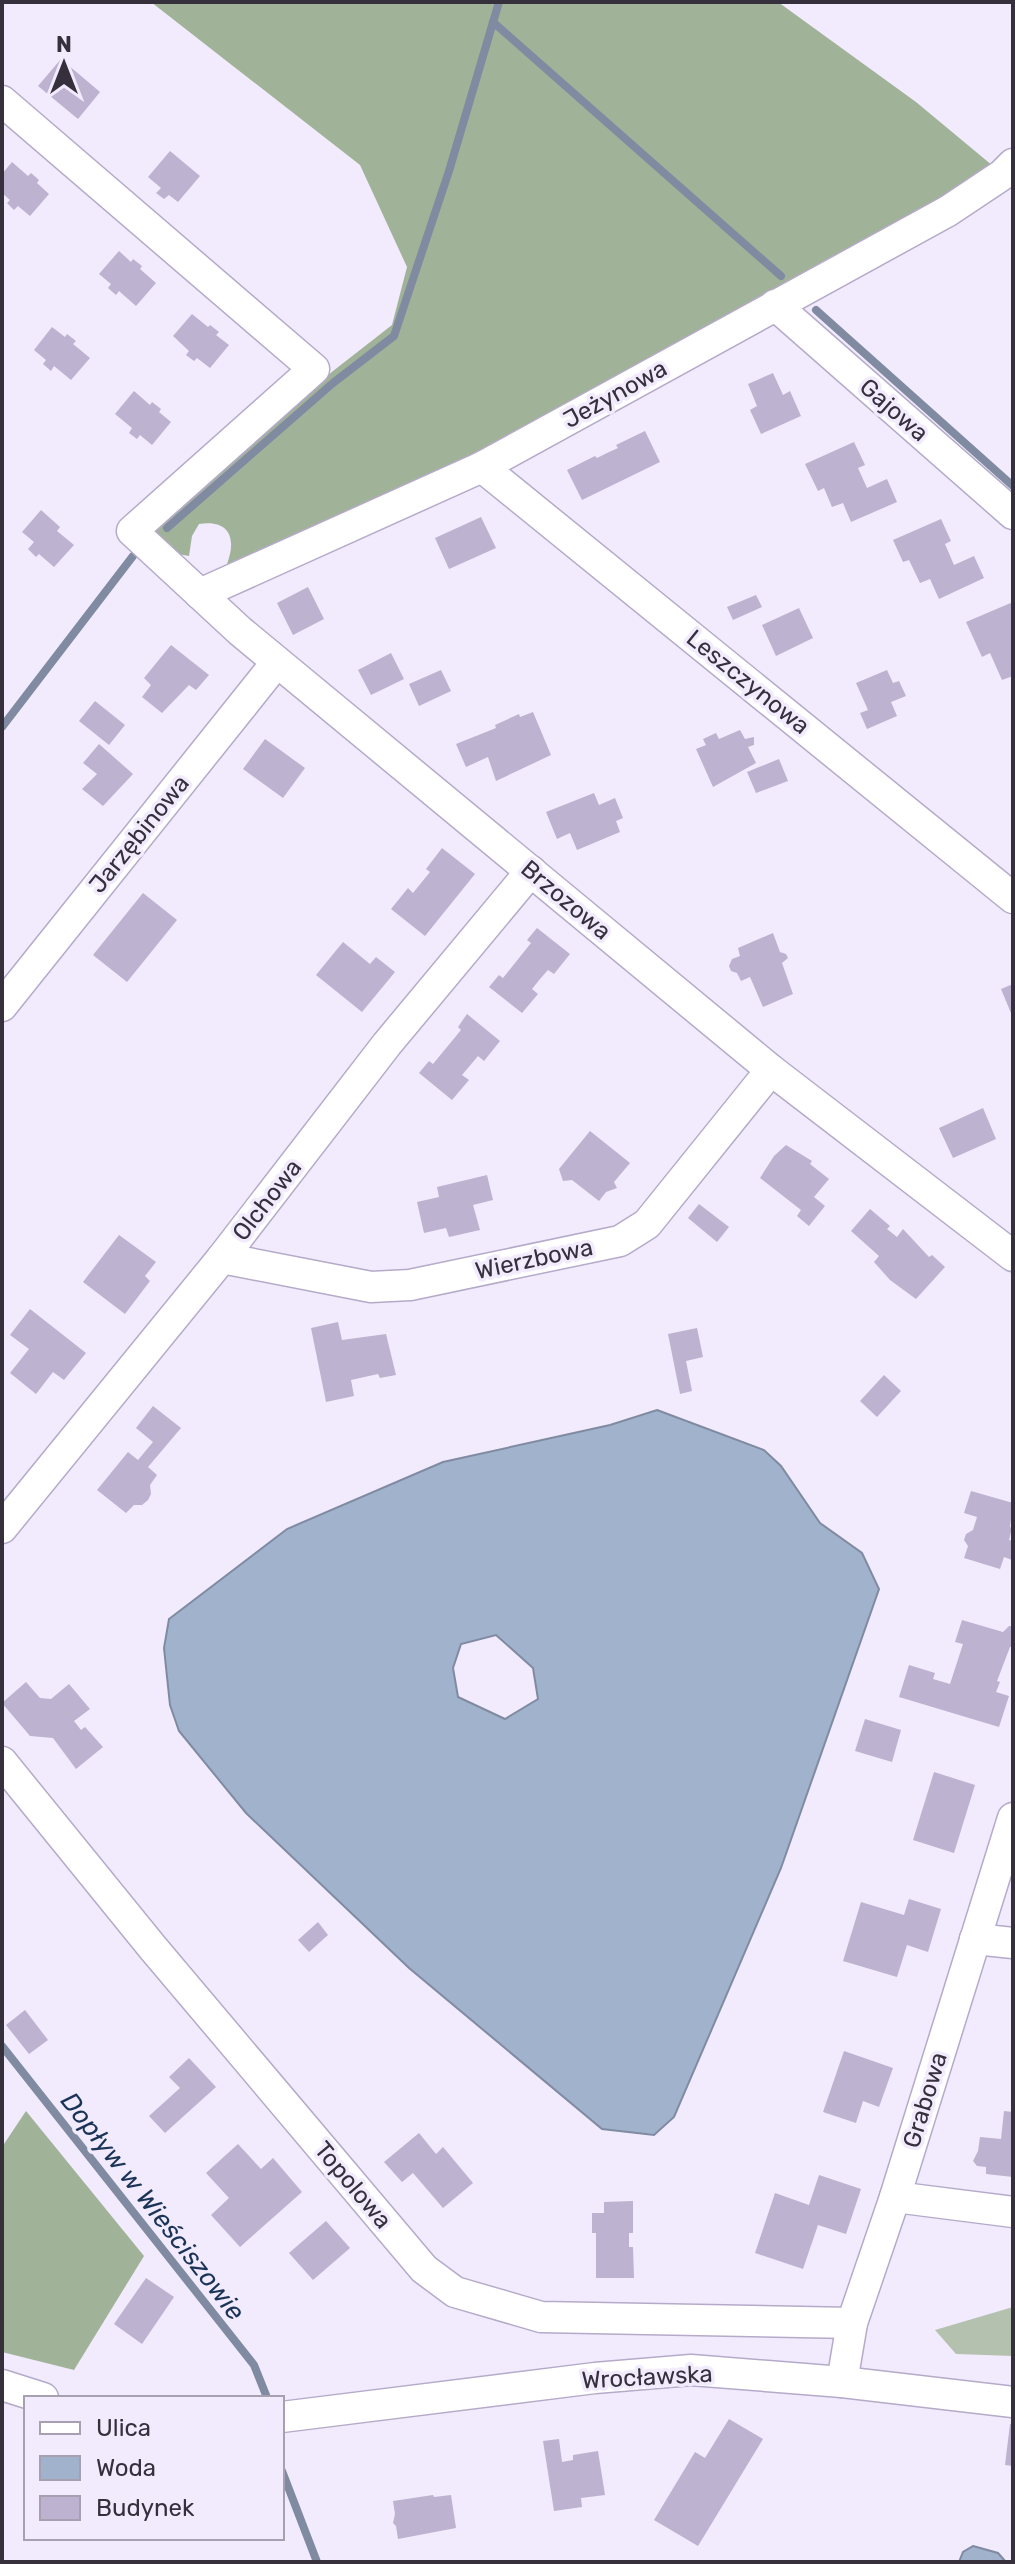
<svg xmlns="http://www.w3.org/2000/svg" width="1015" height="2564" viewBox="0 0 1015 2564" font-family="Rubik,sans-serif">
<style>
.green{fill:#b4c1af}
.forest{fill:#a0b398}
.water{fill:#a0b2cc;stroke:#808ba1;stroke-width:2;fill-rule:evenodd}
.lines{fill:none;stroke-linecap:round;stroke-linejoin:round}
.stream{stroke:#808ba1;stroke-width:8}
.building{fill:#bdb2cf}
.minor-casing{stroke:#b5aac9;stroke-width:33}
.minor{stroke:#fff;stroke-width:30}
.labels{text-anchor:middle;stroke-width:7;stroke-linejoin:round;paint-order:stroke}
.street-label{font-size:24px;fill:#35303c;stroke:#f2ebfe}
.water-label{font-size:26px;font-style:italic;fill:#1a3357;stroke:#f2ebfe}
</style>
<rect width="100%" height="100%" fill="#f2ebfe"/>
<polygon class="green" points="1013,2307 1013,2356 956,2354 935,2330"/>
<g class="forest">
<path d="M151,2H778L916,102L993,166L919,215L471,458L227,564C237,538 229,519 199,524L192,536L189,556L178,554L150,530L333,371L392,325L407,267L360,165Z"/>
<polygon points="26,2111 144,2256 74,2370 2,2352 2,2147"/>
</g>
<g class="water">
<path d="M657,1410L764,1450L781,1466L820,1523L862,1553L879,1589L781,1868L674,2117L654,2135L602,2129L409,1968L246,1813L179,1731L170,1705L164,1648L169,1619L287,1529L443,1462L610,1425ZM496,1635L533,1668L538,1699L505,1719L458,1697L453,1668L461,1644Z"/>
<polygon points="973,2546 998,2553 1006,2562 959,2562 963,2552"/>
</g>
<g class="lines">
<g class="stream">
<polyline points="493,22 781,276"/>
<polyline points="816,310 1013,486"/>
<polyline points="167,528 333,383 394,336 449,171 499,2"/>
<polyline points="2,727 133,556"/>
<polyline points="2,2046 254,2365 266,2395"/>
<polyline points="282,2471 317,2562"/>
</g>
</g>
<g class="building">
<polygon points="61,59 100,92 78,119 38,86"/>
<polygon points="170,151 200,176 178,202 169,195 164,199 156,193 161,188 148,177"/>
<polygon points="12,162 28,176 31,173 39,180 37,183 49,194 30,216 18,206 14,210 7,203 10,200 2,193 2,174"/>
<polygon points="119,251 131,262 133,259 142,266 140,269 156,283 136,306 119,291 116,295 108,288 111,284 99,274"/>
<polygon points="192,314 208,327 210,325 219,332 216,335 229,345 210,368 197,358 194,361 186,355 189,351 173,336"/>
<polygon points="52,327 65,337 67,334 76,341 73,344 90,358 71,380 54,366 51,371 43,364 46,360 34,350"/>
<polygon points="773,373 783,395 790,391 801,416 761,434 750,410 757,406 748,384"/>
<polygon points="134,391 150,405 152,402 161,409 159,412 171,422 152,445 140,435 137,439 129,433 132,428 115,414"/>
<polygon points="645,431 660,462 582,500 567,470 595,456 597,458 607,453 618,448 616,445"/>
<polygon points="854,442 865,465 858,468 867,488 887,479 897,502 851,522 843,503 832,507 824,488 818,491 805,464"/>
<polygon points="41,510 60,527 57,531 74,545 54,567 39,554 36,557 28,549 34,542 22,532"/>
<polygon points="481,517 496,548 449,569 435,538"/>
<polygon points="941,519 951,541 945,544 954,565 974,556 984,578 939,599 930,579 920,583 909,560 903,562 893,540"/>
<polygon points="308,587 324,619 293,635 277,603"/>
<polygon points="756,595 762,607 733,620 727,607"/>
<polygon points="1013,602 1013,676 1002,680 990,653 982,657 966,622"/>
<polygon points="799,608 813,638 776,656 762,625"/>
<polygon points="171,645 209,675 196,690 189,685 162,713 142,697 151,685 144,678"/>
<polygon points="391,653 404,679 371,695 358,670"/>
<polygon points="441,670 451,691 419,706 409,684"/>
<polygon points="887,670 893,683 899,681 906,696 891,702 897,716 867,729 860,713 868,710 856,683"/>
<polygon points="95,701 125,725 109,745 79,721"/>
<polygon points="533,712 551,755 496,781 488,757 466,767 456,744 496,728 495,725 519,714 520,717"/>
<polygon points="740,730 745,739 754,737 754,745 748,747 756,763 713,787 696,749 706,745 703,739 716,733 719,739"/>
<polygon points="265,739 305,768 283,798 243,769"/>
<polygon points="99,744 133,774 103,806 82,789 97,774 83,763"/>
<polygon points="779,759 788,781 756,793 747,772"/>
<polygon points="594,793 599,805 615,798 623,818 616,821 620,832 577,850 570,833 557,839 546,812"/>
<polygon points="442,848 475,874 425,936 391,909 408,888 413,893 430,872 426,869"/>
<polygon points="143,893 177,920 127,982 93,955"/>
<polygon points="537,928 570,954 554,974 548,970 540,979 532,989 538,994 522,1013 489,987 499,975 503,978 531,943 527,940"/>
<polygon points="773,933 780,952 786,954 788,958 782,963 793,994 763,1007 750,977 741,981 737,973 731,971 729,966 732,959 740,956 738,948"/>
<polygon points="343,942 370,964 376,957 395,972 362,1012 316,975"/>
<polygon points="1013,984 1013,1018 1001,989"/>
<polygon points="467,1014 500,1041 484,1061 478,1056 462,1075 469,1080 452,1100 419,1073 429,1061 433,1064 461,1030 458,1027"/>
<polygon points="983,1108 996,1139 953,1158 939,1128"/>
<polygon points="590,1131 630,1163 614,1182 617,1188 606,1192 599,1201 572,1180 563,1181 559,1169"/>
<polygon points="786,1145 812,1161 810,1164 829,1179 814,1197 825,1206 809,1226 797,1216 801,1210 760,1178 774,1156"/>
<polygon points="487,1175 493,1200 473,1205 480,1230 449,1237 446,1228 424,1233 417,1202 439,1197 437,1187"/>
<polygon points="699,1204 729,1227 717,1242 688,1218"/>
<polygon points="870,1209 890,1226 887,1229 897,1237 903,1229 929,1257 932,1255 945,1267 916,1299 890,1280 874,1262 879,1256 851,1231"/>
<polygon points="119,1235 156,1262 145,1276 150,1281 125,1314 83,1282"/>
<polygon points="30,1309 86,1353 64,1380 53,1372 36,1394 10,1373 29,1349 10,1335"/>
<polygon points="338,1322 342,1340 386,1334 396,1375 380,1378 378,1374 351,1380 354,1396 326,1402 311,1328"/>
<polygon points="697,1328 703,1357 686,1361 692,1391 680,1394 668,1334"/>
<polygon points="884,1375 901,1391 877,1417 860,1401"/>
<polygon points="153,1406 181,1428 148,1467 157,1475 150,1485 151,1494 148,1500 142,1505 134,1505 126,1513 97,1490 128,1452 138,1460 153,1442 136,1428"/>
<polygon points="971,1491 1013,1503 1010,1527 1012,1528 1009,1540 1013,1541 1013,1555 1012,1560 1004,1557 1000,1569 964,1558 968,1546 964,1540 966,1534 973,1530 977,1517 964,1513"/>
<polygon points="962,1620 1003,1632 1009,1626 1013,1626 1013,1647 1010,1647 997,1681 1000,1682 996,1692 1009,1696 999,1727 899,1697 909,1665 935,1673 933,1679 950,1684 963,1644 955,1642"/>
<polygon points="26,1682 40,1698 51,1699 69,1684 90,1709 74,1721 81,1730 85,1727 103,1747 76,1769 53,1738 30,1736 2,1703"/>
<polygon points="865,1719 901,1730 892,1762 855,1751"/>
<polygon points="934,1772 975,1785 954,1853 913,1840"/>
<polygon points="909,1899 941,1909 928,1952 907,1945 897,1977 843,1961 861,1902 904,1915"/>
<polygon points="318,1922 328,1935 309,1952 298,1940"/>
<polygon points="25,2010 48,2040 29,2054 6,2025"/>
<polygon points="844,2051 893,2068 879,2107 863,2101 856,2123 823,2112"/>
<polygon points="189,2058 216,2087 165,2133 149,2116 180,2088 169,2077"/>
<polygon points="1004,2111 1013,2112 1013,2177 986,2174 986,2167 977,2166 973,2161 978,2151 980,2137 1001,2139"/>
<polygon points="419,2133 436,2154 443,2147 473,2183 443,2208 413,2173 402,2182 384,2162"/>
<polygon points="238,2144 261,2169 273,2158 302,2192 240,2247 211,2215 229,2198 206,2173"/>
<polygon points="819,2175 861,2189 846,2234 818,2225 803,2269 755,2253 775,2193 809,2205"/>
<polygon points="633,2201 633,2233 629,2233 629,2247 633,2247 634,2278 596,2278 596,2233 592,2233 592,2213 604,2213 604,2202"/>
<polygon points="326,2221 350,2248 313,2280 289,2253"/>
<polygon points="146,2278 174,2297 142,2344 114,2324"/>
<polygon points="729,2419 763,2439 698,2546 654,2520 695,2452 705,2458"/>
<polygon points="1010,2424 1013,2424 1013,2466 1005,2465"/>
<polygon points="559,2439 562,2462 573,2460 573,2455 598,2451 605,2495 581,2498 582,2507 554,2511 543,2441"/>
<polygon points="433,2495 434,2497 451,2495 456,2528 398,2539 396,2526 393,2523 395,2514 393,2501"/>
</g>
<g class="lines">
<g class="minor-casing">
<g id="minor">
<polyline points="2,101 314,369 132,531 240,631 771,1070 1013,1256"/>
<polyline points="775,305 1013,514"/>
<polyline points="482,467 1013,898"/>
<polyline points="200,594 482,467 948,211 1002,175 1013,164"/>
<polyline points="2,1006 277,662"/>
<polyline points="222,1258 371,1287 410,1285 620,1241 647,1224 771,1070"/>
<polyline points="2,1528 222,1258 387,1044 531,871"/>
<polyline points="2,1762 153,1948 424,2269 455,2292 541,2317 852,2323"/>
<polyline points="975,1939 1013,1943"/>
<polyline points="895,2197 1013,2212"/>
<polyline points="842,2382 852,2323 895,2197 1013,1818"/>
<polyline points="2,2385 43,2398"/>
<polyline points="282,2417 595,2378 691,2370 842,2382 1013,2402"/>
</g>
</g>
<use href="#minor" class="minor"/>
</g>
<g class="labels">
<g class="street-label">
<text transform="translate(615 394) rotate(-29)" y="8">Jeżynowa</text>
<text transform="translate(894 410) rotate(41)" y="8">Gajowa</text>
<text transform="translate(748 682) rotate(39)" y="8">Leszczynowa</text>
<text transform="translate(139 834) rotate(-51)" y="8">Jarzębinowa</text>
<text transform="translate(566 900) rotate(40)" y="8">Brzozowa</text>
<text transform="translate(267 1200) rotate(-52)" y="8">Olchowa</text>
<text transform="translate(534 1259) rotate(-12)" y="8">Wierzbowa</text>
<text transform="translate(925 2100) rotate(-73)" y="8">Grabowa</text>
<text transform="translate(353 2185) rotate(50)" y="8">Topolowa</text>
<text transform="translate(647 2377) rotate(-3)" y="8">Wrocławska</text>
</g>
<g class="water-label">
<text transform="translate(153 2206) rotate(52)" y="9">Dopływ w Wieściszowie</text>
</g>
</g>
<rect width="1015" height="2564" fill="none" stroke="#35303c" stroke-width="8"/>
<rect x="24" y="2396" width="260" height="144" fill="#f2ebfe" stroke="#a6a0b0" stroke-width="2"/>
<rect x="40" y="2422" width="40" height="12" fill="#ffffff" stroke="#a6a0b0" stroke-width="2"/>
<text x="96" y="2436" font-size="24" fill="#35303c">Ulica</text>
<rect x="40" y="2456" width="40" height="24" fill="#a0b2cc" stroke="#a6a0b0" stroke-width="2"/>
<text x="96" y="2476" font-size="24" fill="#35303c">Woda</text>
<rect x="40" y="2496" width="40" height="24" fill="#bdb2cf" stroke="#a6a0b0" stroke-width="2"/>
<text x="96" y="2516" font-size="24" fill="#35303c">Budynek</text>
<g transform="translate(64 64)" stroke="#f2ebfe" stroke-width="6" paint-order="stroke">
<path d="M0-6L14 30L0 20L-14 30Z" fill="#35303c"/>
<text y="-12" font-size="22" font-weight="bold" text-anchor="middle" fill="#35303c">N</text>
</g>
</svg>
